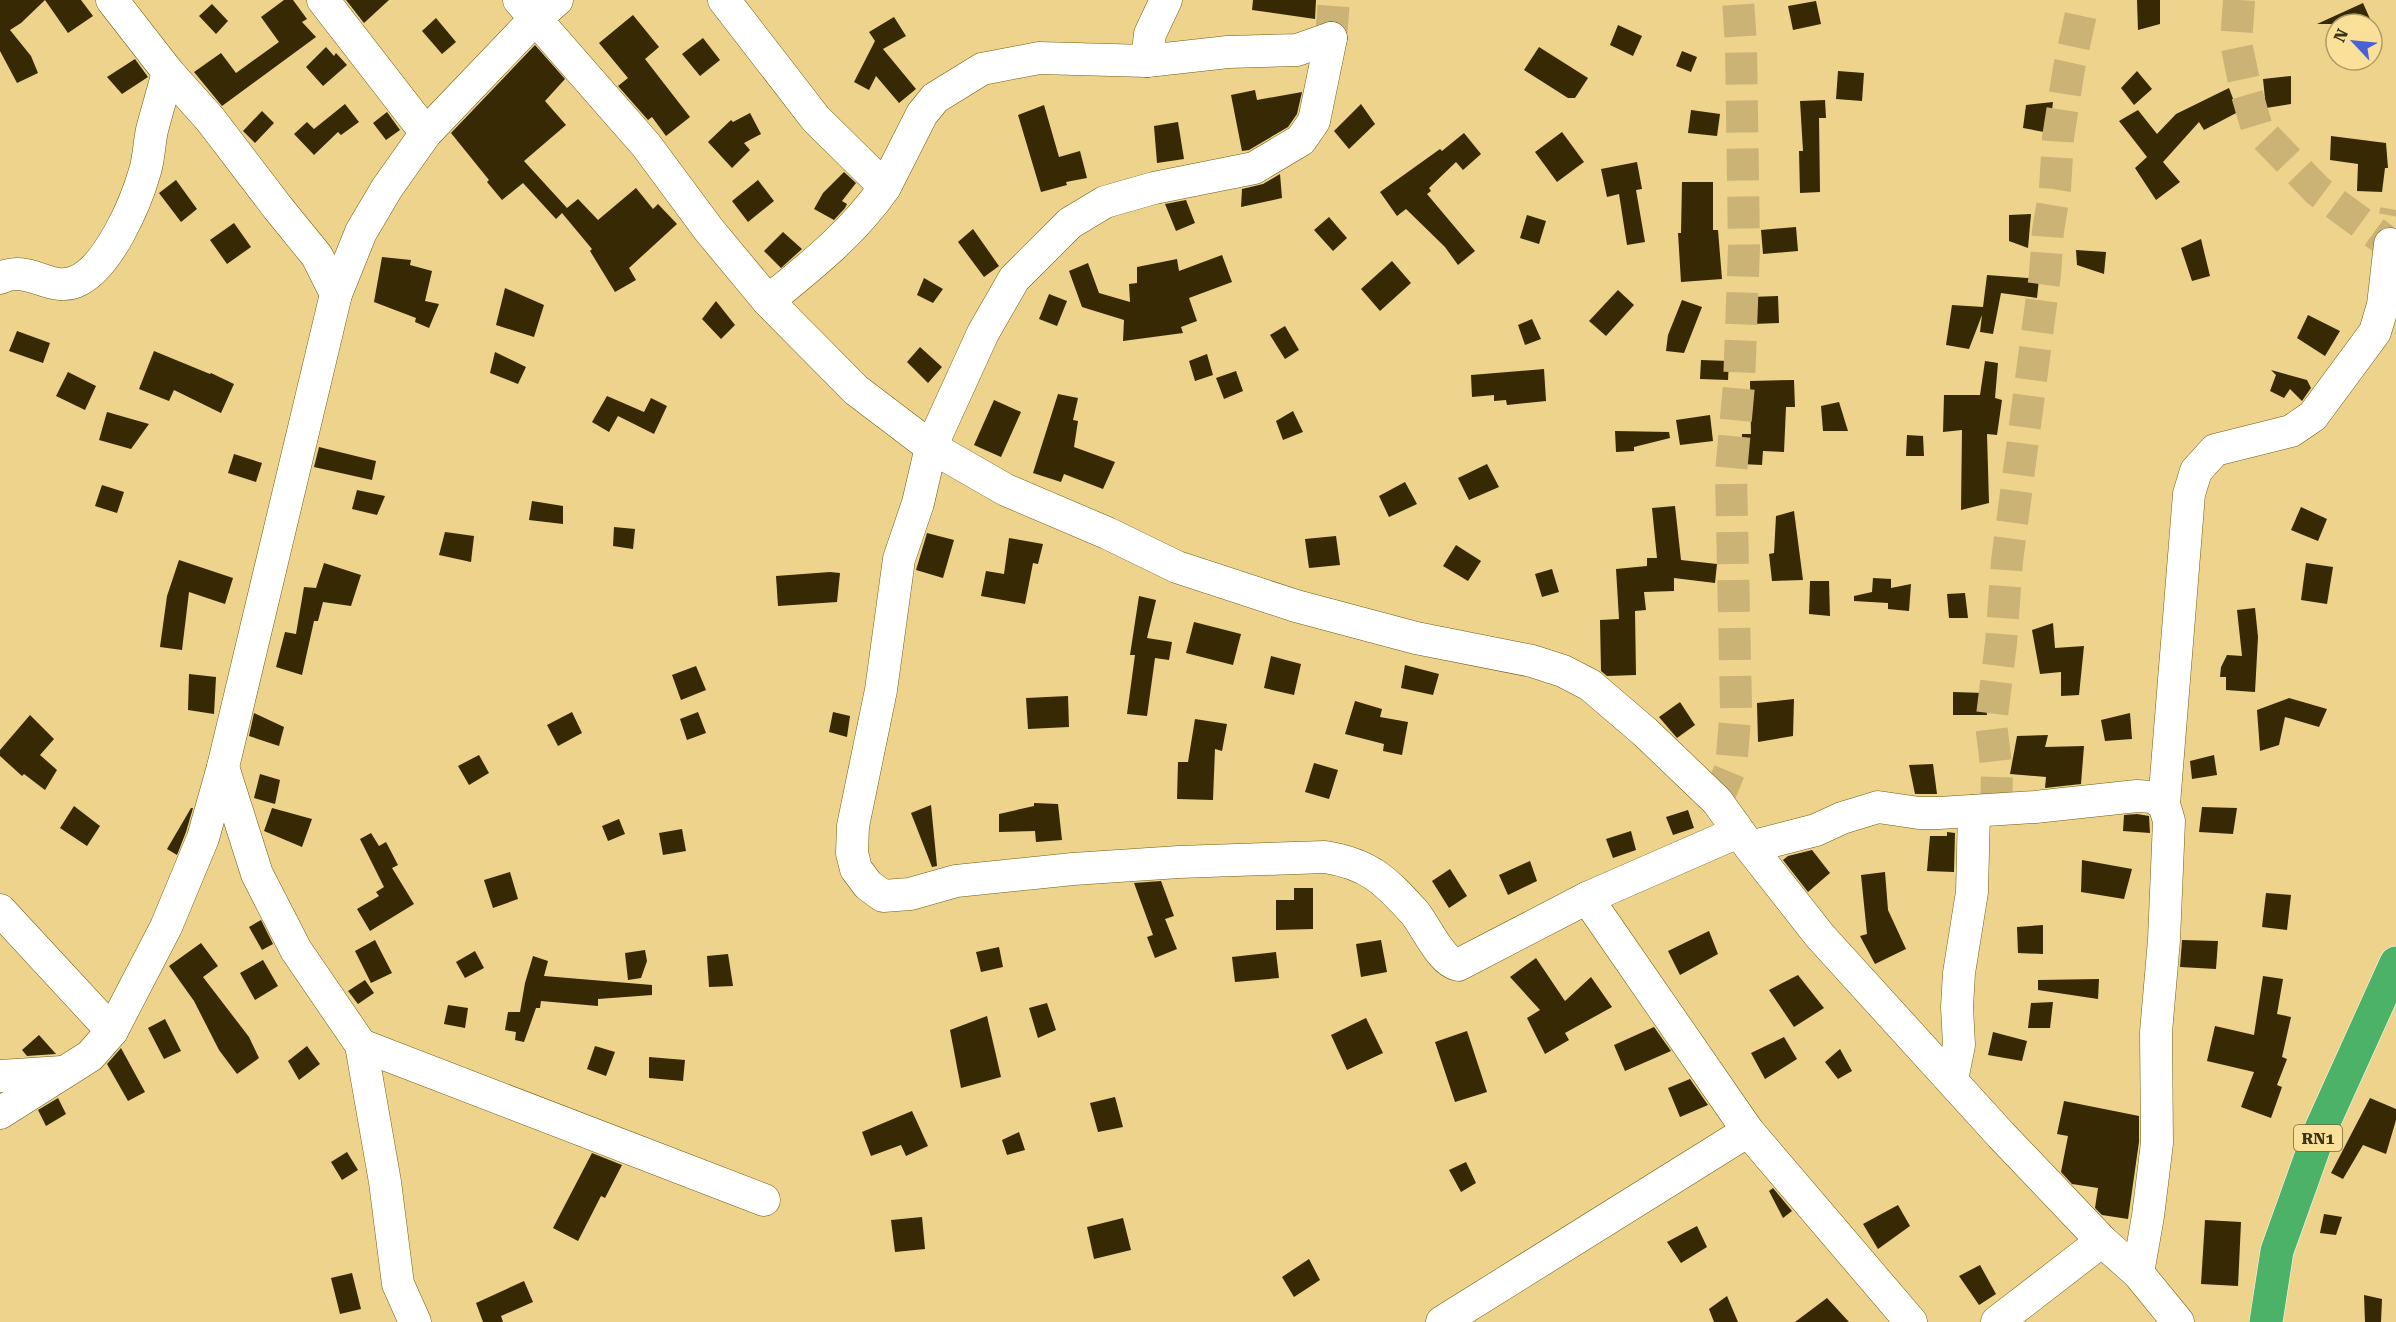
<svg xmlns="http://www.w3.org/2000/svg" width="2396" height="1322" viewBox="0 0 2396 1322" font-family="'Roboto Serif',serif">
<style>
.building{fill:#362903}
.lines{fill:none;stroke-linecap:round;stroke-linejoin:round}
.minor-tunnel{stroke:#cab374;stroke-width:32;stroke-dasharray:32 16;stroke-linecap:butt}
.minor-casing{stroke:#735c0e;stroke-width:33}
.highway-casing{stroke:#fff;stroke-width:34}
.minor{stroke:#fff;stroke-width:32}
.highway{stroke:#4bb268;stroke-width:33}
.labels{text-anchor:middle;stroke-width:6;stroke-linejoin:round;paint-order:stroke}
.shield{fill:#fae099;stroke:#76673d;stroke-width:1.5}
.shield-label{font-size:16px;font-weight:bold;fill:#3d3316}
</style>
<rect width="100%" height="100%" fill="#edd38c"/>
<g class="building">
<polygon points="0,0 81,0 93,16 68,33 45,0 21,23 10,30 31,56 38,73 17,83 0,51"/>
<polygon points="284,0 293,0 307,19 302,22 316,37 222,106 194,72 221,53 236,73 279,42 261,17"/>
<polygon points="346,0 389,0 364,23"/>
<polygon points="1253,0 1316,0 1315,19 1252,10"/>
<polygon points="2137,0 2160,0 2160,24 2138,30"/>
<polygon points="1816,1 1821,24 1793,30 1788,6"/>
<polygon points="2363,3 2371,21 2361,24 2317,24"/>
<polygon points="212,4 228,21 216,34 199,16"/>
<polygon points="633,15 659,47 645,59 690,117 666,136 652,117 648,120 618,86 628,78 599,43"/>
<polygon points="894,17 906,36 883,49 916,89 899,103 876,76 869,90 854,82 875,41 869,32"/>
<polygon points="436,18 456,42 442,54 422,31"/>
<polygon points="1618,25 1642,36 1633,56 1610,45"/>
<polygon points="703,38 720,60 700,76 682,54"/>
<polygon points="535,45 565,79 545,101 566,125 524,161 567,208 578,199 598,220 636,188 653,209 658,204 677,224 629,268 636,280 615,292 590,251 592,249 562,213 556,219 523,183 502,200 487,182 489,180 451,133"/>
<polygon points="326,47 334,56 336,53 347,65 323,86 306,67"/>
<polygon points="1539,47 1588,78 1575,98 1568,98 1524,70"/>
<polygon points="1682,51 1697,57 1691,72 1676,66"/>
<polygon points="135,59 148,77 122,94 107,77"/>
<polygon points="1838,71 1864,73 1862,101 1836,99"/>
<polygon points="2137,71 2152,89 2134,105 2121,88"/>
<polygon points="2291,76 2291,104 2266,108 2263,79"/>
<polygon points="2229,88 2238,112 2204,130 2199,122 2163,162 2180,182 2156,200 2135,168 2147,157 2119,121 2138,110 2157,134 2176,114"/>
<polygon points="1255,90 1257,100 1302,92 1297,114 1288,127 1249,150 1242,151 1231,95"/>
<polygon points="1825,100 1826,118 1819,118 1820,192 1800,193 1799,151 1803,151 1800,101"/>
<polygon points="2053,102 2049,133 2023,128 2026,105"/>
<polygon points="345,104 359,122 341,135 338,132 314,155 294,134 307,122 314,129"/>
<polygon points="1361,104 1375,124 1349,149 1334,131"/>
<polygon points="1044,105 1059,157 1080,151 1087,178 1066,182 1067,185 1041,192 1018,115"/>
<polygon points="1691,110 1720,114 1717,136 1688,133"/>
<polygon points="262,111 274,123 255,143 243,131"/>
<polygon points="387,112 400,130 386,140 373,123"/>
<polygon points="750,113 761,134 744,143 750,150 732,168 708,142 731,120 733,122"/>
<polygon points="1178,122 1184,159 1157,163 1154,126"/>
<polygon points="1562,132 1584,162 1557,182 1535,152"/>
<polygon points="1464,133 1481,154 1463,170 1456,162 1429,188 1431,191 1427,194 1475,251 1458,265 1445,247 1406,209 1397,216 1380,192 1440,149 1442,151"/>
<polygon points="2331,136 2386,143 2388,168 2385,168 2382,192 2357,191 2358,164 2330,160"/>
<polygon points="1637,162 1642,189 1636,190 1645,242 1627,245 1619,194 1607,197 1601,169"/>
<polygon points="844,172 856,183 842,201 847,204 845,208 834,220 814,209 823,193"/>
<polygon points="1280,174 1282,198 1241,207 1242,189 1263,184"/>
<polygon points="176,180 197,209 181,222 159,193"/>
<polygon points="758,180 774,201 748,222 732,201"/>
<polygon points="1682,182 1713,182 1713,230 1718,230 1722,279 1681,282 1678,233 1681,233"/>
<polygon points="1186,200 1195,223 1176,231 1165,204"/>
<polygon points="2031,214 2028,248 2009,241 2009,215"/>
<polygon points="1527,215 1546,221 1539,244 1520,238"/>
<polygon points="1329,217 1347,238 1333,251 1314,230"/>
<polygon points="234,223 251,247 227,264 210,240"/>
<polygon points="1796,227 1798,251 1763,254 1761,230"/>
<polygon points="973,229 999,266 984,277 958,242"/>
<polygon points="783,232 802,249 781,268 764,251"/>
<polygon points="2201,239 2210,276 2192,281 2181,248"/>
<polygon points="2076,250 2106,252 2104,274 2077,265"/>
<polygon points="1222,255 1232,282 1189,298 1197,321 1181,327 1183,333 1123,341 1124,320 1082,307 1069,271 1088,263 1099,293 1130,302 1129,284 1137,283 1137,267 1177,259 1179,271"/>
<polygon points="382,257 411,260 410,265 432,271 425,301 439,304 429,328 415,322 416,318 374,302"/>
<polygon points="1392,261 1411,283 1380,311 1361,289"/>
<polygon points="1987,275 2039,279 2037,298 2001,293 1993,334 1980,332 1982,315 1969,349 1946,345 1952,305 1983,307"/>
<polygon points="924,278 943,289 933,303 917,295"/>
<polygon points="505,288 544,305 534,337 496,325"/>
<polygon points="1618,290 1634,305 1606,336 1589,321"/>
<polygon points="1049,294 1067,301 1057,326 1039,319"/>
<polygon points="1778,296 1779,323 1752,324 1751,297"/>
<polygon points="1682,300 1702,307 1684,353 1666,351 1668,335"/>
<polygon points="716,301 735,325 721,339 702,319"/>
<polygon points="2308,315 2340,331 2325,356 2297,338"/>
<polygon points="1532,319 1541,339 1525,345 1518,325"/>
<polygon points="1285,326 1299,350 1285,359 1270,335"/>
<polygon points="17,331 50,343 43,363 9,351"/>
<polygon points="920,347 942,367 928,383 907,362"/>
<polygon points="154,351 210,374 211,373 234,384 221,413 174,390 169,401 139,389"/>
<polygon points="495,352 526,367 518,384 490,373"/>
<polygon points="1207,354 1213,375 1195,381 1189,361"/>
<polygon points="1701,360 1729,361 1728,380 1700,379"/>
<polygon points="1985,361 1998,363 1995,398 2002,400 1997,435 1987,434 1989,503 1961,510 1962,430 1943,432 1944,395 1980,395"/>
<polygon points="1544,369 1546,401 1507,405 1506,400 1494,401 1494,395 1472,397 1471,375"/>
<polygon points="2271,370 2307,380 2311,388 2302,401 2290,389 2284,398 2270,391 2276,375"/>
<polygon points="1236,371 1243,391 1224,399 1216,378"/>
<polygon points="68,372 96,386 85,410 56,396"/>
<polygon points="1794,380 1795,407 1786,407 1784,452 1763,451 1762,465 1741,464 1742,434 1751,434 1750,381"/>
<polygon points="1058,394 1078,398 1073,420 1078,421 1074,447 1115,462 1103,489 1064,474 1061,482 1033,473"/>
<polygon points="607,396 644,412 651,398 667,406 654,434 618,416 609,432 592,422"/>
<polygon points="994,400 1021,412 1001,457 974,445"/>
<polygon points="1839,402 1848,431 1823,431 1821,406"/>
<polygon points="1293,411 1303,432 1283,440 1276,421"/>
<polygon points="107,412 149,424 131,449 99,440"/>
<polygon points="1710,415 1713,441 1680,445 1676,420"/>
<polygon points="1615,431 1669,432 1670,438 1634,447 1634,451 1616,452"/>
<polygon points="1907,435 1923,436 1924,456 1906,456"/>
<polygon points="319,447 376,461 372,480 314,467"/>
<polygon points="234,454 262,463 256,482 228,473"/>
<polygon points="1487,464 1499,487 1469,500 1458,478"/>
<polygon points="1405,482 1417,504 1389,517 1379,496"/>
<polygon points="102,485 124,492 117,513 95,506"/>
<polygon points="357,490 385,496 377,515 352,509"/>
<polygon points="532,501 563,506 563,524 529,520"/>
<polygon points="1675,506 1681,560 1717,564 1715,583 1674,578 1674,591 1644,592 1646,610 1635,611 1636,675 1607,676 1601,671 1600,620 1619,619 1616,569 1647,566 1647,558 1657,558 1652,508"/>
<polygon points="2301,507 2327,519 2318,541 2291,530"/>
<polygon points="1794,511 1803,580 1772,581 1769,554 1774,553 1776,516"/>
<polygon points="614,527 635,529 633,549 613,546"/>
<polygon points="445,532 474,536 471,562 439,555"/>
<polygon points="927,533 954,540 943,578 916,570"/>
<polygon points="1336,536 1340,565 1309,568 1305,539"/>
<polygon points="1009,538 1043,544 1038,564 1033,563 1025,604 981,596 986,571 1004,574"/>
<polygon points="1456,545 1481,561 1468,581 1443,566"/>
<polygon points="179,560 233,578 225,604 189,592 182,650 160,647 167,596"/>
<polygon points="324,563 361,575 351,606 323,602 318,621 314,621 302,675 276,667 285,632 296,634 304,587 316,588"/>
<polygon points="2306,563 2333,567 2327,604 2301,600"/>
<polygon points="1552,569 1559,592 1542,597 1535,574"/>
<polygon points="830,572 840,573 837,602 778,606 776,576"/>
<polygon points="1873,578 1891,579 1891,588 1911,584 1909,611 1888,609 1888,603 1854,601 1854,596 1872,592"/>
<polygon points="1810,581 1829,581 1830,616 1809,614"/>
<polygon points="1965,593 1968,618 1949,618 1947,594"/>
<polygon points="1139,596 1156,600 1147,638 1172,642 1169,660 1155,658 1147,716 1127,714 1135,655 1130,655"/>
<polygon points="2255,608 2258,637 2255,692 2226,690 2226,677 2220,677 2221,667 2227,655 2242,656 2237,610"/>
<polygon points="1194,622 1241,634 1233,665 1186,653"/>
<polygon points="2053,623 2055,648 2084,646 2079,695 2061,696 2061,672 2040,674 2032,630"/>
<polygon points="1271,656 1301,664 1294,695 1264,688"/>
<polygon points="1405,665 1439,674 1433,695 1401,688"/>
<polygon points="696,666 706,690 681,700 672,675"/>
<polygon points="189,674 216,677 214,714 188,710"/>
<polygon points="1953,692 1984,693 1987,715 1953,715"/>
<polygon points="1068,696 1069,727 1028,729 1026,698"/>
<polygon points="2289,698 2327,709 2319,727 2285,717 2279,745 2260,751 2257,710"/>
<polygon points="1794,699 1793,736 1758,742 1757,703"/>
<polygon points="1355,701 1382,709 1380,717 1408,722 1402,755 1383,751 1384,744 1345,734"/>
<polygon points="1680,702 1695,725 1677,738 1659,717"/>
<polygon points="572,712 582,733 558,746 547,725"/>
<polygon points="698,712 706,733 687,740 680,719"/>
<polygon points="833,712 850,716 847,737 829,732"/>
<polygon points="254,713 284,727 279,746 249,736"/>
<polygon points="2130,713 2132,739 2105,741 2101,720"/>
<polygon points="30,715 54,739 40,755 57,770 45,790 24,774 22,776 0,756 0,750"/>
<polygon points="1195,719 1227,724 1222,751 1215,749 1213,800 1177,799 1178,762 1188,762"/>
<polygon points="2048,735 2045,747 2084,746 2081,784 2045,788 2046,777 2010,774 2017,736"/>
<polygon points="479,755 489,773 469,785 458,766"/>
<polygon points="2214,755 2217,775 2192,779 2190,761"/>
<polygon points="1314,763 1338,770 1329,799 1305,792"/>
<polygon points="1933,764 1937,794 1915,794 1909,765"/>
<polygon points="260,774 280,780 275,804 254,798"/>
<polygon points="1034,803 1058,804 1062,840 1036,842 1035,831 999,832 999,814 1034,806"/>
<polygon points="931,805 937,866 932,867 911,813"/>
<polygon points="74,806 100,826 87,846 60,828"/>
<polygon points="2202,807 2237,808 2233,834 2199,832"/>
<polygon points="191,808 193,808 186,832 177,855 167,849"/>
<polygon points="272,808 312,819 302,847 264,831"/>
<polygon points="1688,810 1694,828 1673,835 1666,817"/>
<polygon points="2137,814 2149,816 2150,833 2123,831 2124,815"/>
<polygon points="619,819 625,834 608,841 602,826"/>
<polygon points="682,829 686,851 663,855 659,833"/>
<polygon points="1631,831 1636,850 1613,858 1606,839"/>
<polygon points="1947,832 1955,833 1954,872 1927,871 1930,836 1947,836"/>
<polygon points="371,833 379,846 386,842 398,865 392,868 414,904 370,931 357,909 379,896 376,892 384,887 360,839"/>
<polygon points="1812,850 1830,873 1808,892 1783,860 1788,856"/>
<polygon points="2082,860 2132,869 2124,899 2081,892"/>
<polygon points="1530,861 1537,881 1508,895 1499,875"/>
<polygon points="1450,869 1467,896 1449,908 1432,881"/>
<polygon points="510,872 518,899 493,908 484,880"/>
<polygon points="1885,872 1888,910 1906,949 1875,964 1860,936 1867,934 1861,875"/>
<polygon points="1161,881 1174,916 1165,919 1177,949 1155,958 1147,937 1153,935 1134,883"/>
<polygon points="1294,888 1313,888 1313,929 1276,930 1276,900 1294,900"/>
<polygon points="2266,893 2291,895 2287,930 2262,927"/>
<polygon points="261,920 273,944 262,950 249,927"/>
<polygon points="2043,925 2043,954 2018,953 2017,927"/>
<polygon points="1709,931 1718,954 1680,975 1668,951"/>
<polygon points="375,940 392,973 371,983 355,951"/>
<polygon points="1381,940 1387,972 1361,977 1356,944"/>
<polygon points="2182,940 2218,941 2216,969 2180,967"/>
<polygon points="201,943 218,966 203,977 249,1037 259,1058 237,1074 219,1050 194,1001 169,966"/>
<polygon points="999,947 1003,967 981,972 976,952"/>
<polygon points="645,950 647,961 641,978 628,980 625,953"/>
<polygon points="475,951 484,968 465,978 456,962"/>
<polygon points="1276,952 1279,978 1235,982 1232,957"/>
<polygon points="728,954 733,986 709,987 707,956"/>
<polygon points="533,956 548,961 544,976 652,985 652,995 598,999 598,1006 541,1001 540,1008 536,1008 524,1042 515,1040 516,1032 505,1030 508,1012 520,1012 525,983"/>
<polygon points="1536,958 1565,1001 1591,977 1612,1007 1565,1033 1569,1040 1545,1054 1527,1018 1540,1010 1510,977"/>
<polygon points="263,960 278,986 255,1000 240,973"/>
<polygon points="1798,975 1824,1008 1794,1027 1769,990"/>
<polygon points="2263,976 2283,979 2277,1014 2291,1017 2282,1057 2287,1059 2277,1085 2282,1087 2271,1118 2241,1107 2254,1072 2207,1061 2215,1026 2254,1035"/>
<polygon points="2099,979 2098,999 2038,990 2038,980"/>
<polygon points="365,980 374,993 358,1004 348,991"/>
<polygon points="2053,1002 2050,1028 2028,1028 2031,1003"/>
<polygon points="1047,1003 1056,1030 1038,1038 1029,1008"/>
<polygon points="448,1005 468,1008 465,1028 444,1024"/>
<polygon points="987,1016 1001,1077 961,1088 950,1030"/>
<polygon points="1366,1018 1383,1053 1347,1070 1331,1035"/>
<polygon points="165,1019 181,1051 164,1059 148,1028"/>
<polygon points="1654,1027 1671,1051 1625,1071 1614,1045"/>
<polygon points="1467,1031 1487,1092 1455,1102 1435,1042"/>
<polygon points="1993,1032 2027,1041 2022,1061 1988,1055"/>
<polygon points="39,1035 56,1054 27,1056 22,1050"/>
<polygon points="1784,1037 1797,1059 1765,1079 1751,1053"/>
<polygon points="307,1046 320,1064 299,1080 288,1061"/>
<polygon points="595,1046 615,1052 606,1076 587,1069"/>
<polygon points="121,1048 145,1092 128,1101 107,1064"/>
<polygon points="1840,1049 1852,1071 1838,1079 1825,1062"/>
<polygon points="649,1057 685,1060 683,1081 649,1078"/>
<polygon points="1690,1079 1708,1105 1680,1117 1668,1088"/>
<polygon points="1115,1097 1123,1127 1098,1132 1090,1103"/>
<polygon points="58,1098 66,1114 46,1126 38,1110"/>
<polygon points="2370,1098 2396,1109 2396,1120 2386,1154 2363,1145 2343,1179 2331,1173"/>
<polygon points="2064,1101 2139,1116 2139,1142 2128,1219 2102,1215 2095,1208 2098,1188 2072,1184 2061,1172 2068,1136 2057,1134"/>
<polygon points="912,1111 928,1146 906,1156 901,1145 871,1156 862,1132"/>
<polygon points="1019,1132 1025,1150 1007,1155 1002,1140"/>
<polygon points="347,1152 358,1170 342,1180 331,1162"/>
<polygon points="592,1153 622,1165 605,1198 601,1196 578,1241 553,1228"/>
<polygon points="1466,1162 1476,1183 1461,1192 1449,1170"/>
<polygon points="1773,1188 1792,1211 1783,1218 1769,1191"/>
<polygon points="1898,1205 1910,1226 1878,1249 1863,1224"/>
<polygon points="2324,1214 2342,1217 2336,1235 2320,1233"/>
<polygon points="922,1217 925,1249 895,1252 891,1220"/>
<polygon points="1123,1218 1131,1250 1094,1259 1087,1227"/>
<polygon points="2205,1220 2241,1222 2238,1286 2201,1284"/>
<polygon points="1697,1226 1707,1247 1681,1263 1667,1242"/>
<polygon points="1309,1259 1320,1280 1294,1297 1282,1277"/>
<polygon points="1980,1265 1996,1294 1979,1305 1959,1276"/>
<polygon points="352,1273 361,1309 340,1314 331,1278"/>
<polygon points="524,1281 533,1302 501,1316 503,1322 483,1322 476,1303"/>
<polygon points="2364,1295 2382,1299 2381,1322 2365,1322"/>
<polygon points="1727,1296 1738,1322 1714,1322 1709,1309"/>
<polygon points="1827,1298 1849,1322 1795,1322"/>
</g>
<g class="lines">
<g class="minor-tunnel">
<polyline points="2239,0 2236,43 2246,91 2257,128 2318,191 2390,244 2396,210"/>
<polyline points="1331,38 1334,0"/>
<polyline points="1717,801 1731,767 1736,708 1731,473 1739,385 1744,247 1741,45 1738,0"/>
<polyline points="1996,809 1997,773 1991,724 2001,643 2007,561 2045,274 2048,231 2055,189 2058,138 2069,68 2084,0"/>
</g>
<g class="minor-casing">
<g id="minor">
<polyline points="112,0 168,72 210,119 278,208 317,256 336,294"/>
<polyline points="323,0 426,133"/>
<polyline points="519,0 646,145 709,230 768,301 856,390 931,447 1006,490 1107,533 1177,567 1296,606 1416,638 1532,661 1563,671 1590,685 1645,732 1717,801 1750,847 1820,936 2001,1135 2102,1241 2138,1273 2178,1322"/>
<path d="M724,0L816,119L885,187C853,233 811,266 768,301"/>
<path d="M1331,38L1314,121L1301,140L1254,168L1154,188L1105,202L1070,223L1014,279L983,333L931,447L918,503L899,559L881,690L853,826L852,853L856,869L868,885L883,896L910,894L956,881L1073,869L1179,862L1325,857C1369,864 1385,880 1414,912C1426,926 1440,961 1458,965L1587,898L1738,832"/>
<polyline points="1147,61 1150,34 1166,0"/>
<polyline points="885,187 922,114 935,98 982,69 1039,58 1147,61 1228,52 1297,50 1331,38"/>
<path d="M0,278C28,264 49,292 75,282C108,269 136,203 145,171C149,158 149,144 152,130C157,111 163,91 168,72"/>
<polyline points="223,767 257,874 296,950 361,1045 385,1182 398,1284 415,1322"/>
<polyline points="1750,847 1816,830 1842,818 1878,807 1919,813 1939,813 2035,807 2137,796 2152,797 2164,804"/>
<polyline points="1587,898 1748,1131 1911,1322"/>
<polyline points="0,910 112,1031"/>
<polyline points="361,1045 764,1200"/>
<polyline points="0,1076 62,1072"/>
<polyline points="1952,1080 1959,1045 1957,1007 1959,973 1972,892 1974,811"/>
<polyline points="0,1113 90,1056 112,1031 166,927 203,838 223,767 336,294 361,232 387,188 426,133 535,19 557,0"/>
<polyline points="2138,1273 2148,1216 2157,1143 2156,1032 2164,940 2169,821 2164,804 2189,494 2196,471 2215,450 2291,431 2313,416 2375,332 2383,305 2390,244"/>
<polyline points="1442,1322 1748,1131"/>
<polyline points="1997,1322 2102,1241"/>
</g>
</g>
<g class="highway-casing">
<polyline id="highway" points="2266,1322 2277,1251 2320,1131 2396,963"/>
</g>
<use href="#minor" class="minor"/>
<use href="#highway" class="highway"/>
</g>
<g class="labels">
<rect class="shield" x="2294" y="1125" width="48" height="26" rx="4.5"/>
<g class="shield-label">
<text x="2318" y="1144">RN1</text>
</g>
</g>
<g transform="translate(2354 42) rotate(296)"><circle r="28" fill="#fae099" stroke="#ae9b65" stroke-width="1.5"/>
<path d="M0-4.5L10 22L0 15L-10 22Z" fill="#4961d6"/>
<text y="-9" font-size="16" font-weight="bold" text-anchor="middle" fill="#3d3316">N</text>
</g>
</svg>
